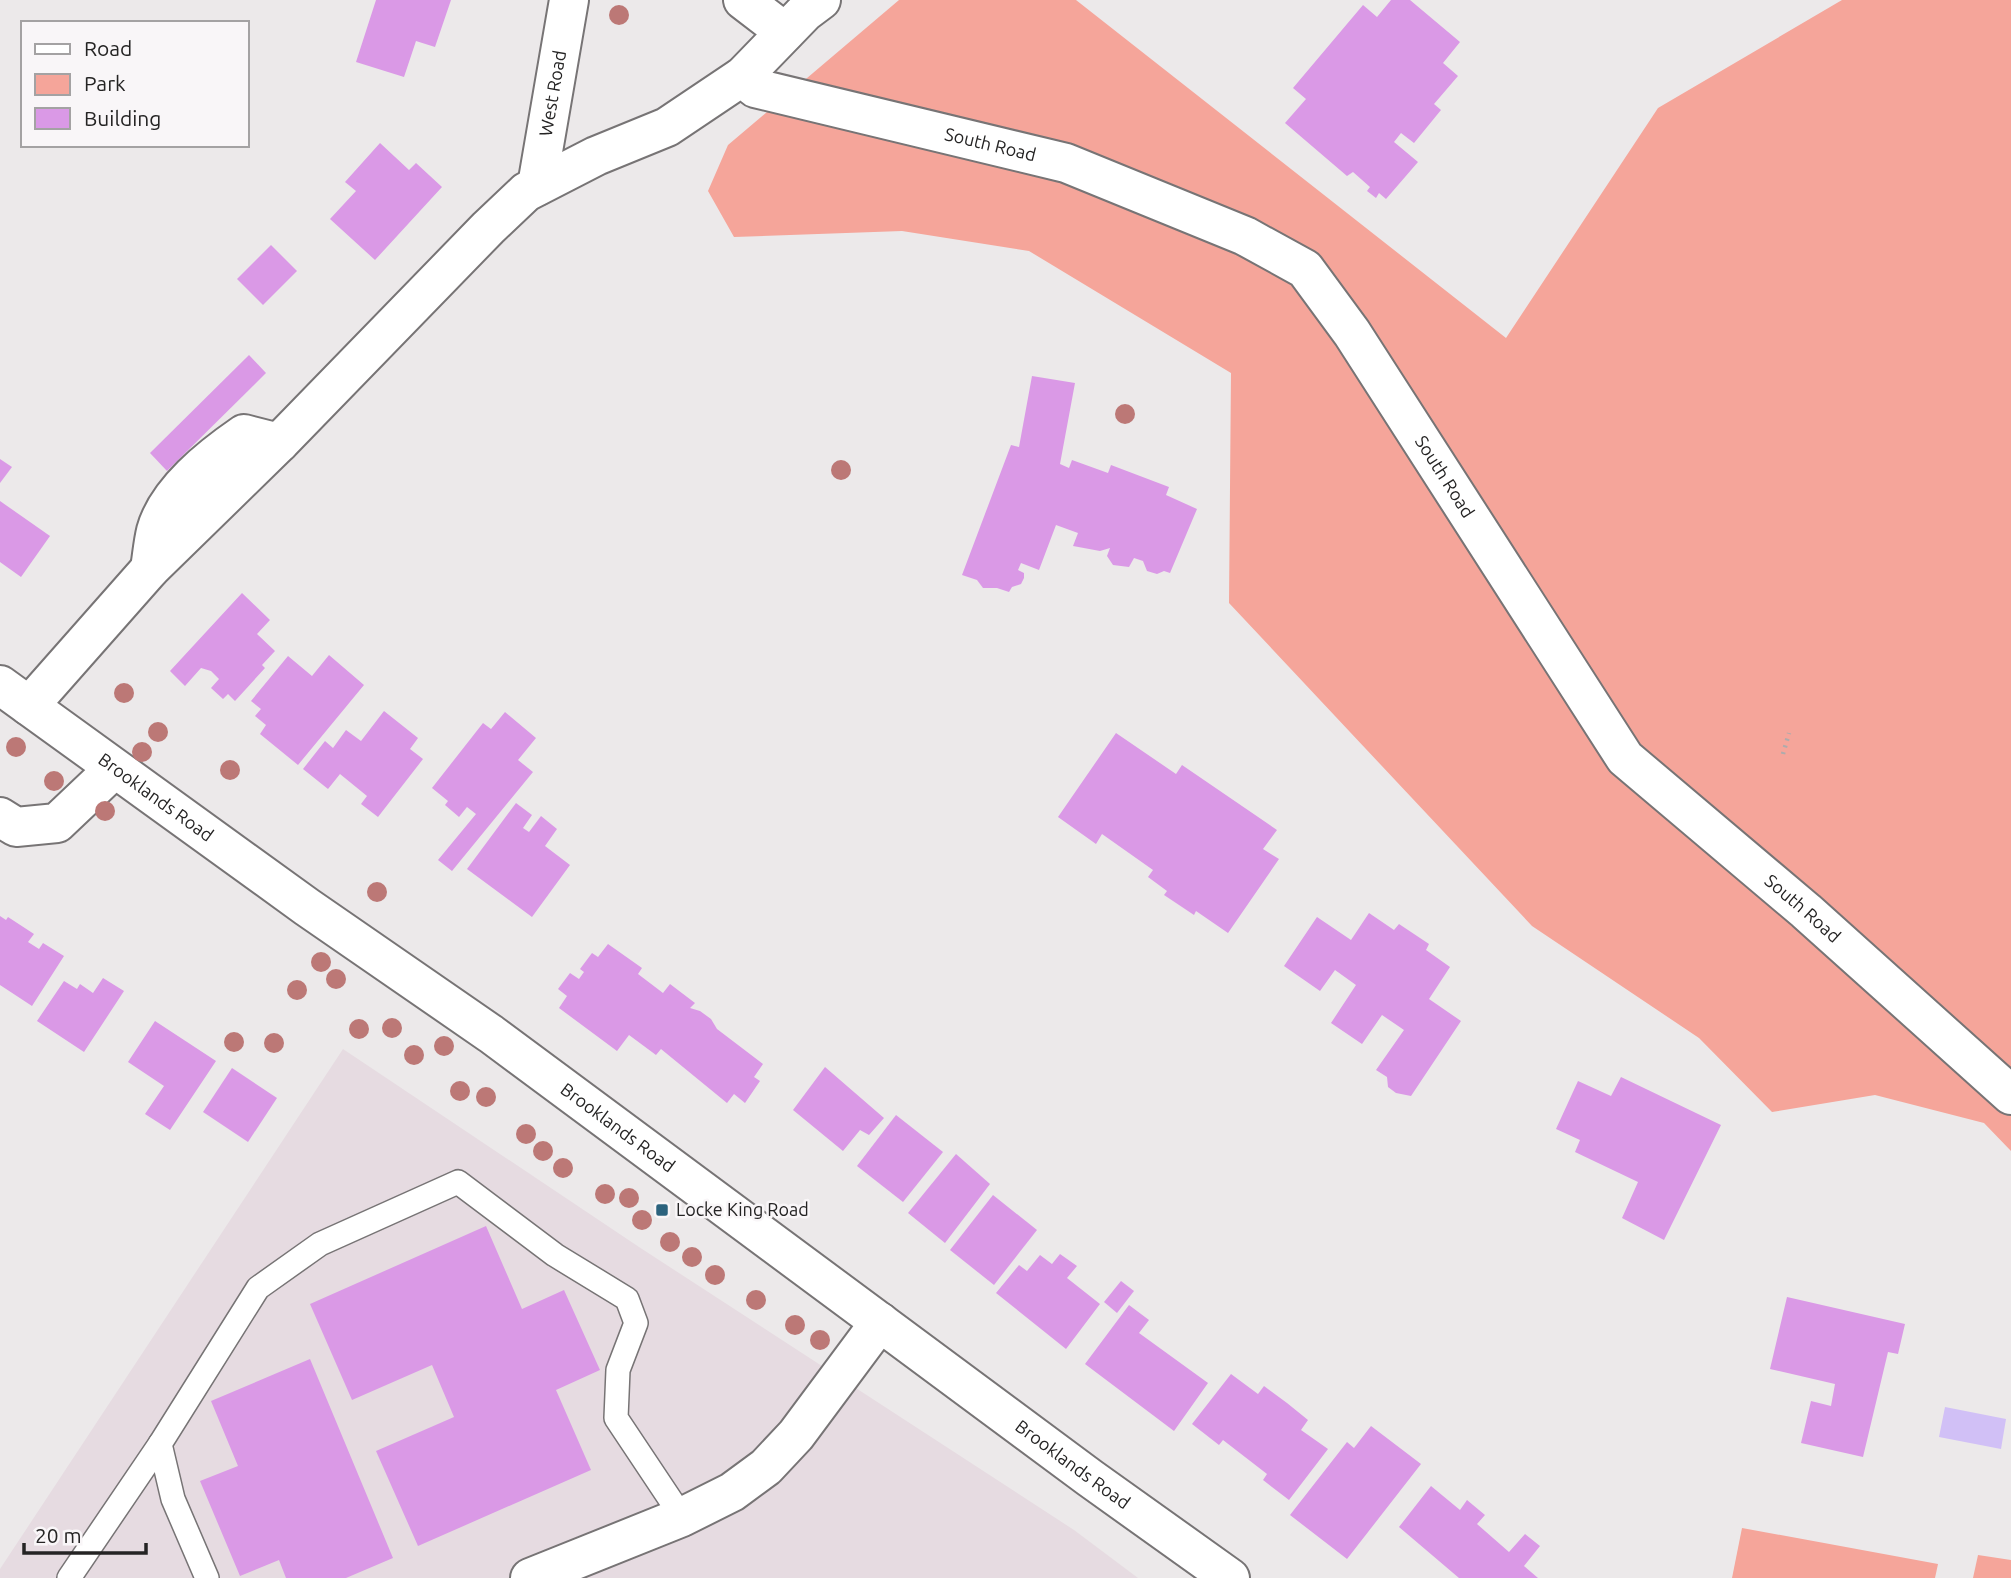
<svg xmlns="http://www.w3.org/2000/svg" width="2011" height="1578" viewBox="0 0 2011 1578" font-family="Ubuntu,sans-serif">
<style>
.built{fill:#e6dbe1}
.green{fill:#f5a59a}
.water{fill:#d1c0f6}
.building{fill:#da99e6}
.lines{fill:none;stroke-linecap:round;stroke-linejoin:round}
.service-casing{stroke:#777475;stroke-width:26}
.minor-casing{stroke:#777475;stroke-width:42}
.secondary-casing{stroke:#777475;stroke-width:42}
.path{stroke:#aeabac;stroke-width:4.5;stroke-dasharray:2 5;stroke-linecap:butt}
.service{stroke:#fff;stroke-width:23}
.minor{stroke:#fff;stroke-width:38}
.secondary{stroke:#fff;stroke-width:38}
.tree{fill:#bc7876}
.poi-dot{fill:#2c637e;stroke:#f9f6f8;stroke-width:2.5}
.labels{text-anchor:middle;stroke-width:5;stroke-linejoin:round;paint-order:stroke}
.street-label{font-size:18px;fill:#252424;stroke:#f9f6f8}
.poi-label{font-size:18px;fill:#252424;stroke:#f9f6f8;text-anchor:start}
</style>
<rect width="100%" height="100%" fill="#ece9ea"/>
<polygon class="built" points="343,1049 639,1247 1074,1530 1138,1578 0,1578 0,1569"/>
<g class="green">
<polygon points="899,0 1076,0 1506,338 1658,108 1842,0 2011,0 2011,1151 1984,1123 1875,1095 1772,1112 1699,1038 1532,926 1229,603 1231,373 1029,251 902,231 734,237 708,191 728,145"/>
<polygon points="1742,1528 1938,1564 1935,1578 1732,1578"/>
<polygon points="1978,1555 2011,1560 2011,1578 1973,1578"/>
</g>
<polygon class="water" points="1945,1407 2006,1419 2001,1449 1939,1437"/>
<g class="building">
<polygon points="376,0 451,0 435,47 416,41 404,77 356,62"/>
<polygon points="1391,0 1410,0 1460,42 1443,63 1458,76 1434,104 1441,110 1414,143 1401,133 1394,142 1418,162 1386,199 1379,193 1376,198 1367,191 1370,187 1353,172 1347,176 1285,123 1306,99 1293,88 1363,5 1377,17"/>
<polygon points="380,143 409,170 416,163 442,187 375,260 330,219 356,191 345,182"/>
<polygon points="271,245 297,271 263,305 237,279"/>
<polygon points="249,355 266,373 167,471 150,453"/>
<polygon points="1032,376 1075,383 1060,464 1069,468 1072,460 1108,473 1111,465 1169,487 1166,495 1197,509 1170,573 1164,571 1157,574 1147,571 1143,561 1134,558 1129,567 1113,565 1107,556 1110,548 1100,551 1073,546 1078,533 1056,525 1039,570 1021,563 1018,570 1024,573 1024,578 1021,584 1012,587 1009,592 997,588 983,588 977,580 962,575 1011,445 1019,447"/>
<polygon points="0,459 12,467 0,483"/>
<polygon points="0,501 50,536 21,577 0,562"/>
<polygon points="242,593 270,620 257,634 275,651 262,665 265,668 235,701 228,694 223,699 211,688 219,679 211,671 201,668 185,686 170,671"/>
<polygon points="329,655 364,685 298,765 260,734 266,725 255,716 261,709 251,701 288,656 312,676"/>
<polygon points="384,711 418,738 410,749 423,759 378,817 361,804 367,796 340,774 328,789 303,769 325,741 333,748 346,730 361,741"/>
<polygon points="505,712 536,738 518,760 533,772 452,871 438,860 476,814 467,807 459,817 445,805 448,801 432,788 483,723 491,729"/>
<polygon points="1116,733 1176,774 1182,765 1277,830 1263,849 1279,859 1228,933 1196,911 1194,915 1164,895 1167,891 1148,877 1153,870 1102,834 1096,844 1058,817"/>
<polygon points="516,803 532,815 523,828 529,832 541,816 557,829 545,846 570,865 532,917 467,869"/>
<polygon points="1369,913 1394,930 1399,924 1429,944 1426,950 1450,967 1429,999 1461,1021 1411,1096 1396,1093 1388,1087 1387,1077 1376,1070 1404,1030 1382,1015 1362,1044 1331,1023 1356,985 1335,970 1320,991 1284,966 1317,917 1351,940"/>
<polygon points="0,916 6,920 8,917 34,934 28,942 39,949 43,943 64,956 32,1006 0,985"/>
<polygon points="608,944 642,968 638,974 663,993 670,984 695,1003 690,1008 700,1011 711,1019 717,1029 763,1064 754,1077 760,1081 745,1103 734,1094 727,1103 661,1049 656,1055 629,1035 617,1051 559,1008 567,996 558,989 570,973 579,979 584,972 580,969 592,953 598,957"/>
<polygon points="103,978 124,991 84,1052 37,1021 64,981 77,989 80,984 93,993"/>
<polygon points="155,1021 216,1061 170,1130 145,1114 164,1086 128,1062"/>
<polygon points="825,1067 884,1118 869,1135 860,1130 843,1151 793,1110"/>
<polygon points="232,1068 277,1098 248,1142 203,1112"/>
<polygon points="1621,1077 1721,1125 1664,1240 1622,1218 1638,1182 1575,1152 1580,1140 1556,1129 1578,1081 1611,1096"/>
<polygon points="896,1115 943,1152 903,1202 857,1166"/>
<polygon points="956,1154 990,1184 945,1243 908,1213"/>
<polygon points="993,1195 1037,1230 994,1285 950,1250"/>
<polygon points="486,1226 522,1309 564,1290 600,1370 556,1390 591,1470 418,1546 376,1451 454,1417 432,1365 352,1400 310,1304"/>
<polygon points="1060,1254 1077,1266 1067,1278 1100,1304 1066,1349 996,1293 1019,1265 1027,1271 1040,1255 1052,1264"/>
<polygon points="1121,1281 1134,1291 1117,1313 1104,1302"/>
<polygon points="1787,1297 1905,1324 1898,1354 1888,1352 1863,1457 1801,1443 1811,1401 1831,1406 1835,1384 1770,1369"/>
<polygon points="1129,1305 1149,1320 1139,1333 1208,1383 1174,1431 1085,1364"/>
<polygon points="310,1359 393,1558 346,1578 286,1578 279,1560 240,1576 200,1481 238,1466 211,1401"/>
<polygon points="1231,1374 1258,1394 1264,1386 1287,1403 1308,1420 1301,1430 1328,1449 1289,1500 1263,1480 1267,1474 1223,1440 1219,1445 1192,1424"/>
<polygon points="1371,1426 1421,1464 1347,1559 1290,1515 1347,1442 1354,1448"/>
<polygon points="1431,1486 1460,1510 1467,1500 1485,1515 1477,1524 1509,1552 1525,1534 1540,1546 1524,1566 1538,1578 1459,1578 1399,1527"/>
</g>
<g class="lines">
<g class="service-casing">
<g id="service">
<polyline points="69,1578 160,1444"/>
<polyline points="207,1578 173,1499 160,1444 258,1288 320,1244 458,1182 555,1255 627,1299 636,1323 618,1370 616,1418 682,1517"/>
</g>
</g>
<g class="minor-casing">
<g id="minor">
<polyline points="743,0 785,32"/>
<path id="s1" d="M743,76L755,88L1066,163L1245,236L1305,269L1352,333L1625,758L1806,911L2011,1095"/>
<path id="s2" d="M537,186L569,0"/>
<path d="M150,569C152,557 153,543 156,531C167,491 212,456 244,434L279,443"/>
<polyline points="29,706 150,569 279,443 488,228 526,192 596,156 667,127 743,76 805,12 821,0"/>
<polyline points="0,817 16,827 57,823 114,769"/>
<polyline points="530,1578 682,1517 732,1492 766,1467 796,1435 880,1322"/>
</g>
</g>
<g class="secondary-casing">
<g id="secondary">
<path id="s3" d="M0,685L307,907L491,1034L1090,1478L1230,1578"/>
</g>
</g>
<polyline class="path" points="1783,754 1789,733"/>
<use href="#service" class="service"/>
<use href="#minor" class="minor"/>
<use href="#secondary" class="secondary"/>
</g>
<g class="tree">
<circle cx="619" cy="15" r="10"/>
<circle cx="1125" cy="414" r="10"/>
<circle cx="841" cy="470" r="10"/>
<circle cx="124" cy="693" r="10"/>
<circle cx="158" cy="732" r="10"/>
<circle cx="16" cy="747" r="10"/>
<circle cx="142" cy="752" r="10"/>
<circle cx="230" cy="770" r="10"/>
<circle cx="54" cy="781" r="10"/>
<circle cx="105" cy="811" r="10"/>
<circle cx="377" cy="892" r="10"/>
<circle cx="321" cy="962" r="10"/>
<circle cx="336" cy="979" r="10"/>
<circle cx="297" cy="990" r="10"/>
<circle cx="392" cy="1028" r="10"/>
<circle cx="359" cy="1029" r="10"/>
<circle cx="234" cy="1042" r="10"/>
<circle cx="274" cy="1043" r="10"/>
<circle cx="444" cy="1046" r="10"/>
<circle cx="414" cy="1055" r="10"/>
<circle cx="460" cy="1091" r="10"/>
<circle cx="486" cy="1097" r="10"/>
<circle cx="526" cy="1134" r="10"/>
<circle cx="543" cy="1151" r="10"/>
<circle cx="563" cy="1168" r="10"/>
<circle cx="605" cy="1194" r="10"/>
<circle cx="629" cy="1198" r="10"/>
<circle cx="642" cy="1220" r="10"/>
<circle cx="670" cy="1242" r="10"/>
<circle cx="692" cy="1257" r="10"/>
<circle cx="715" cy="1275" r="10"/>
<circle cx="756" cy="1300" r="10"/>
<circle cx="795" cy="1325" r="10"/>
<circle cx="820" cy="1340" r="10"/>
</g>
<rect class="poi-dot" x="655" y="1203" width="14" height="14" rx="3.5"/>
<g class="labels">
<g class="street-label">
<text dy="6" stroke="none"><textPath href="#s2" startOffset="94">West Road</textPath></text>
<text dy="6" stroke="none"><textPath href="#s1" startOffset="259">South Road</textPath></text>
<text dy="6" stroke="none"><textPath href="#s1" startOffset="849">South Road</textPath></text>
<text dy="6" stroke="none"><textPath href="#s3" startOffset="192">Brooklands Road</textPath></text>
<text dy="6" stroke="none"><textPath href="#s1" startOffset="1416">South Road</textPath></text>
<text dy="6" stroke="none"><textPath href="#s3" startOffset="760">Brooklands Road</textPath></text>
<text dy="6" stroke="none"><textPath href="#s3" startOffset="1326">Brooklands Road</textPath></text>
</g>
<g class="poi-label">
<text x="676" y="1216">Locke King Road</text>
</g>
</g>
<rect x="21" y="21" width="228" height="126" fill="#f9f6f8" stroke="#a4a2a3" stroke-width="2"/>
<rect x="35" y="44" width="35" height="10" fill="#ffffff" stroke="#a4a2a3" stroke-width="2"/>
<text x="84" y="56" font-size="21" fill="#252424">Road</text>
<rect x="35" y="74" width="35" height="21" fill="#f5a59a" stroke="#a4a2a3" stroke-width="2"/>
<text x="84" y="91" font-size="21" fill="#252424">Park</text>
<rect x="35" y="108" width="35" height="21" fill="#da99e6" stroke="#a4a2a3" stroke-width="2"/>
<text x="84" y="126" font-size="21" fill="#252424">Building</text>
<path d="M24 1543v10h122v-10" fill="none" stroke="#252424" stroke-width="3.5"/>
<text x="35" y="1543" font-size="21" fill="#252424" stroke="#f9f6f8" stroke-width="5" paint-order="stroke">20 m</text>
</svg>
